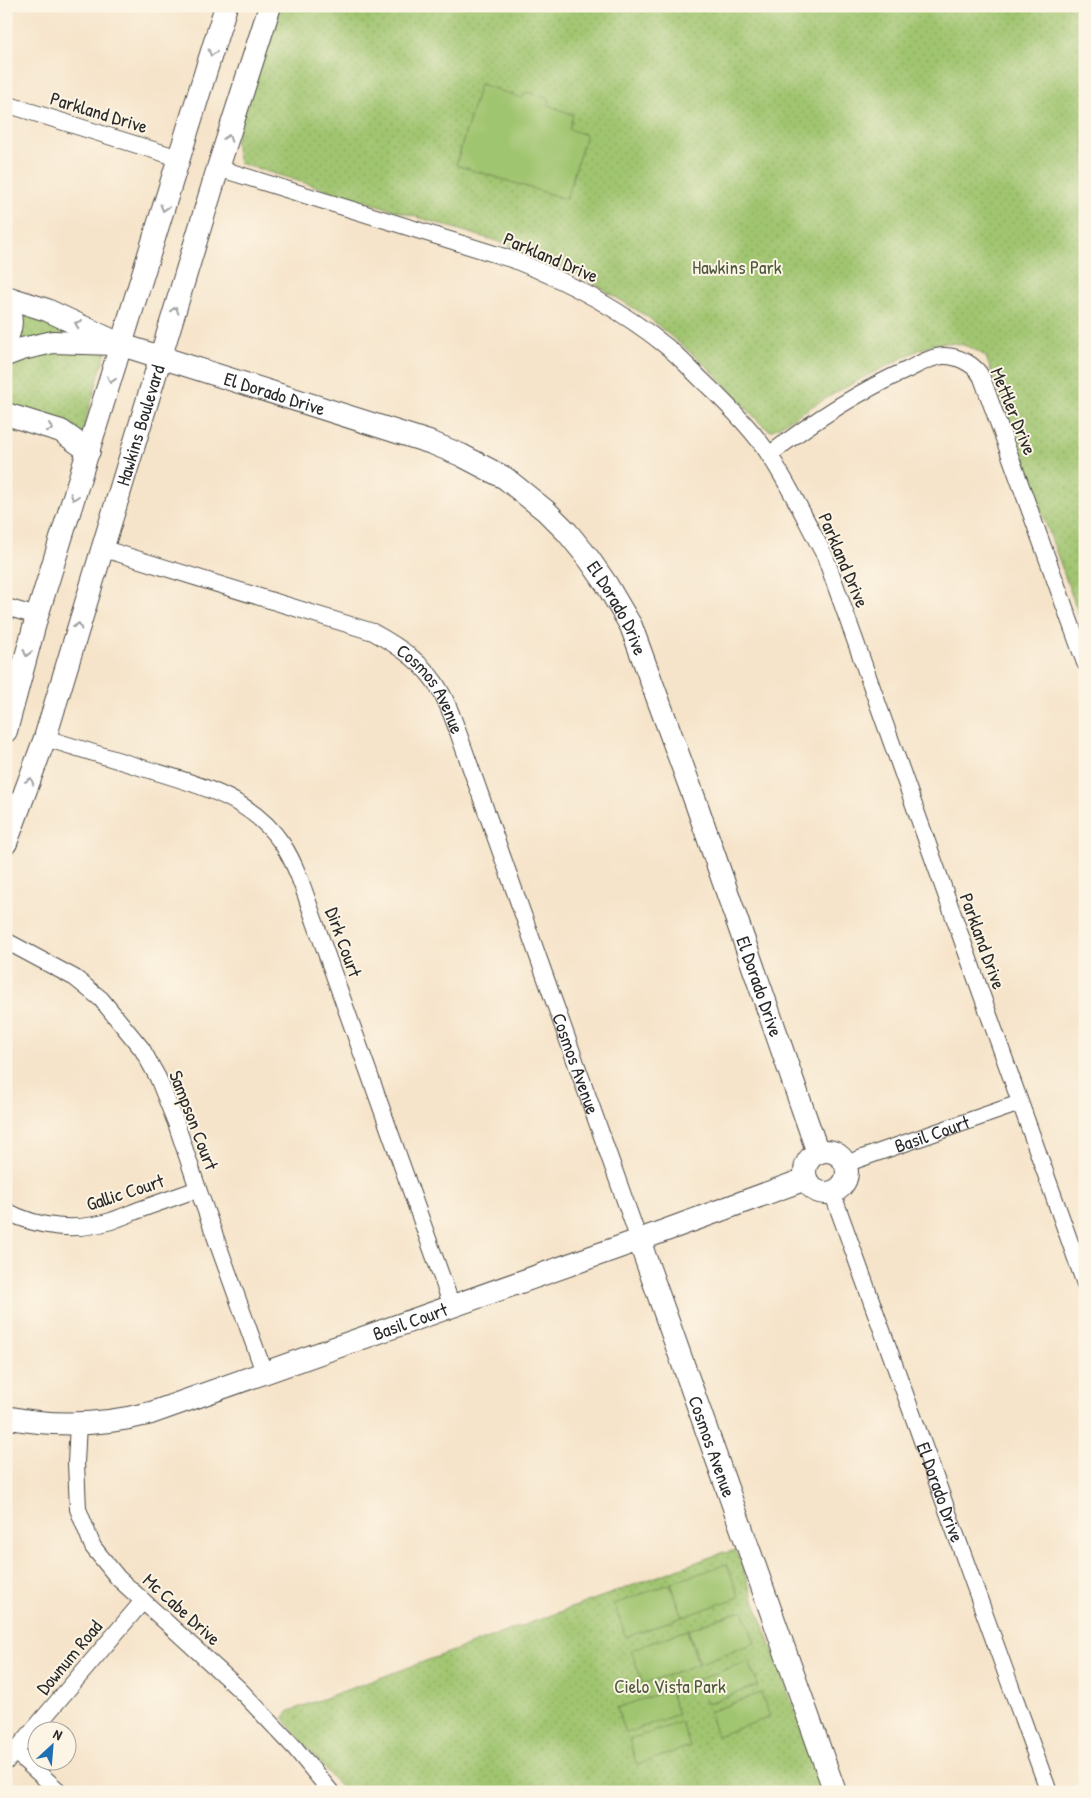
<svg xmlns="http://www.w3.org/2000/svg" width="1091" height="1798" viewBox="0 0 1091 1798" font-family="'Patrick Hand',sans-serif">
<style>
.grass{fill:url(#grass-dots);stroke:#66784d}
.pitch{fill:#a0c56f;stroke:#66784d}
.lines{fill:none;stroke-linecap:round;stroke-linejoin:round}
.street-casing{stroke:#494743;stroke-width:18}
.secondary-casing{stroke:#494743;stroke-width:24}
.street{stroke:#fff;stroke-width:16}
.secondary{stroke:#fff;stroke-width:22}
.oneway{stroke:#a0a0a0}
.labels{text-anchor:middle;stroke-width:4;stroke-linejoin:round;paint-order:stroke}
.street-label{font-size:19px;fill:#2b2b2b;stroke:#fcf5e5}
.park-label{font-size:19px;fill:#4e593f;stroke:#fcf5e5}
</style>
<defs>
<pattern id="grass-dots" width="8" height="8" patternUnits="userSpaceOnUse" patternTransform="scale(1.25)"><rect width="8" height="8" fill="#a0c56f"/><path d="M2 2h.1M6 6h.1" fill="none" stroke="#8aa960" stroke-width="1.8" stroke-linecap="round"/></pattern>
</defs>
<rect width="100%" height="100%" fill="#fcf5e5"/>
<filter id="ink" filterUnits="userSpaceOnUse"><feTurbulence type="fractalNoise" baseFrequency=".02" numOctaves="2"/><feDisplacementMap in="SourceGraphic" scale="10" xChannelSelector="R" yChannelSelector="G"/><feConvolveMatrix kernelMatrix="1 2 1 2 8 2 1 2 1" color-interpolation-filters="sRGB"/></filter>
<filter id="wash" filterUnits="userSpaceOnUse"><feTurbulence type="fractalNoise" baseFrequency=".0096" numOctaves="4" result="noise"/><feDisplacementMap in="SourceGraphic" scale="20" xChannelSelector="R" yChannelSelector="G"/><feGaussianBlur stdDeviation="1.12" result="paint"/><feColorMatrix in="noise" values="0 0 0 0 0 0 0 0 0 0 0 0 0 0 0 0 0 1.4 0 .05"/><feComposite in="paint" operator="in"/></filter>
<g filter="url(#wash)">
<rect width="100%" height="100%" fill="#f6e4ca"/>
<g class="grass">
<path d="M277,6H1085V632L986,357C971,346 955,340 936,344C920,348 903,358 887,366C847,385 809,408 771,431L762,425L710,369L648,317L580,275L496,241L239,163L235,142Z"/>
<polygon points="6,307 109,341 82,433 6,409"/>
<polygon points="736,1550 825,1792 344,1792 283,1718 289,1711 724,1552 725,1553"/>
</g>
<g class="pitch">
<polygon points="480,84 522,98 526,92 550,99 548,105 573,115 569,129 586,135 566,199 456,165"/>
<polygon points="727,1564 739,1597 683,1617 671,1583"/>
<polygon points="670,1584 682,1617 626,1637 614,1604"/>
<polygon points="743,1610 755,1643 700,1663 688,1630"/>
<polygon points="687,1630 698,1664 643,1684 631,1650"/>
<polygon points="749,1661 758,1685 706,1704 697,1680"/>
<polygon points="669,1690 678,1714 626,1733 617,1708"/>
<polygon points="761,1693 770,1717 717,1736 709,1712"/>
<polygon points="681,1722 690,1746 637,1765 629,1740"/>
</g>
</g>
<g filter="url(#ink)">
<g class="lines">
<g class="street-casing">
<g id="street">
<polyline points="6,104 179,158"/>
<path d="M218,168L514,260C569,282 619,308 666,346C680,357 693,372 707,385C729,406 753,430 770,456C791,488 807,523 825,556L1085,1284"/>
<path d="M769,455C814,420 857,392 909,369C919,364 933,356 944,356C959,356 976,365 982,378L1085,663"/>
<path id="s1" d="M101,548L373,632C400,647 426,664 441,692C451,709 457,730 464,749L639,1240"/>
<polyline points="6,607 37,616"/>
<path d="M45,738C77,748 110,758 143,768C195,784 251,796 283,845C298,868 306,897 315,922L452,1306"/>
<polyline points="6,941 75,978 101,999 142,1049 158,1078 176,1123 198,1189 264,1372"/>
<path id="s2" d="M845,1164L1020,1103"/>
<path id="s3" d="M832,1192L1049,1792"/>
<path d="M6,1211C38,1228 76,1232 111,1221C123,1217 135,1211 147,1207C164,1201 181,1195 198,1189"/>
<polyline points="78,1423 76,1463 78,1509 93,1547 118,1578 239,1689 295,1748 331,1792"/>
<polyline points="6,1744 60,1792"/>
<polyline points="6,1762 143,1601"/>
</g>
</g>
<g class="secondary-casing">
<g id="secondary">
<path id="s4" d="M6,297L47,310L122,345L432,443L461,455L505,478L546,511L567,532L589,559L607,585L631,626L696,803L818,1153"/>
<path d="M6,305C13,318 12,327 6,340"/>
<polyline points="6,355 22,349 53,342 113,344"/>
<polyline points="6,414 61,431 89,451"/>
<polyline points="6,731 37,616 226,6"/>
<path id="s5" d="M6,843L45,738L218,168L270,6"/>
<circle cx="826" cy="1172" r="21"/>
<path id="s6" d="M639,1240L835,1792"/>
<path id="s7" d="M6,1417C54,1427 104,1425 151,1413L639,1240L806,1179"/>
</g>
</g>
<use href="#street" class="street"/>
<use href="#secondary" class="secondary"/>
</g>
<defs><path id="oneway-chevron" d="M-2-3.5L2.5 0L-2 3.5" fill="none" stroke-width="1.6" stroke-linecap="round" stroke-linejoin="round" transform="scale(1.25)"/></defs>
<g class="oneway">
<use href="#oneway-chevron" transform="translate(212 53) rotate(107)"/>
<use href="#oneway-chevron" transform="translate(228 138) rotate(-72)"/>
<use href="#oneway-chevron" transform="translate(164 208) rotate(107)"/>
<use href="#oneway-chevron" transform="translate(175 310) rotate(-73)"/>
<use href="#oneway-chevron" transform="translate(78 324) rotate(-155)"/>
<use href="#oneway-chevron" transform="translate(111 380) rotate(107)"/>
<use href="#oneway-chevron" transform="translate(50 428) rotate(18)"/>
<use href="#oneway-chevron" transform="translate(74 497) rotate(108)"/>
<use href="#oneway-chevron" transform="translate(78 626) rotate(-73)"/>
<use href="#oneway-chevron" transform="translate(27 653) rotate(104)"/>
<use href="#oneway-chevron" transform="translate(30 781) rotate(-71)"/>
</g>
</g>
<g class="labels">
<g class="street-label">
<text transform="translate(99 112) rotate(17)" y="7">Parkland Drive</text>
<text transform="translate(551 257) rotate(23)" y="7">Parkland Drive</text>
<text dy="7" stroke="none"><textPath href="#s4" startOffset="286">El Dorado Drive</textPath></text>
<text transform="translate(1014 411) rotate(68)" y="7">Mettler Drive</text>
<text dy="7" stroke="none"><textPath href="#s5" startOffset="439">Hawkins Boulevard</textPath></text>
<text transform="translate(844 560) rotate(67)" y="7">Parkland Drive</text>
<text dy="7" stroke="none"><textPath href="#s4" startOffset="706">El Dorado Drive</textPath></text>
<text dy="7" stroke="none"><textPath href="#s1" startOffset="368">Cosmos Avenue</textPath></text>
<text transform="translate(983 941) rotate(70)" y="7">Parkland Drive</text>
<text transform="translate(344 942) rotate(70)" y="7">Dirk Court</text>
<text dy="7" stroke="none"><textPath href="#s4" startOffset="1111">El Dorado Drive</textPath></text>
<text dy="7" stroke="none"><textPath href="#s1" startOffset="772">Cosmos Avenue</textPath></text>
<text transform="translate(194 1120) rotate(69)" y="7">Sampson Court</text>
<text dy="7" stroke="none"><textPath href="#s2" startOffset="92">Basil Court</textPath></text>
<text transform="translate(125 1192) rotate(-18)" y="7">Gallic Court</text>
<text dy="7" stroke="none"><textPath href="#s7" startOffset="421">Basil Court</textPath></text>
<text dy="7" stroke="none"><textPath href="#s6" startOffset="219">Cosmos Avenue</textPath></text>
<text dy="7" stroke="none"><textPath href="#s3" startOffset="319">El Dorado Drive</textPath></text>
<text transform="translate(182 1609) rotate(42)" y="7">Mc Cabe Drive</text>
<text transform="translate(69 1657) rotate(-50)" y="7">Downum Road</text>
</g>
<g class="park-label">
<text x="737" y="274">Hawkins Park</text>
<text x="670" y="1693">Cielo Vista Park</text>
</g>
</g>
<rect width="1091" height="1798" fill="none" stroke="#fcf5e5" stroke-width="25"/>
<g transform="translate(52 1746) rotate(26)"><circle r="24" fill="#fcf5e5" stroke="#a8a49b"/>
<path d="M0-4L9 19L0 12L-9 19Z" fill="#1f6fb2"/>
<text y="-8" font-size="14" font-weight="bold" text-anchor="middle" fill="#2b2b2b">N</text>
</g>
</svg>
